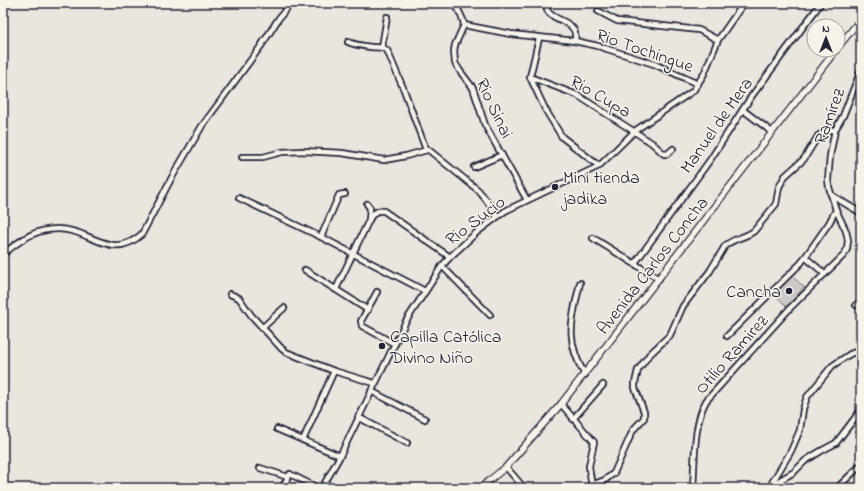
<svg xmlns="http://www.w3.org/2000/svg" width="864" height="491" viewBox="0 0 864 491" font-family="'Indie Flower',sans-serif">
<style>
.park{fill:#cdc9c6;stroke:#787680}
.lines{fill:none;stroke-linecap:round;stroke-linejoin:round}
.minor-casing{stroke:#22223b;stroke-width:8}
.tertiary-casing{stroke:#22223b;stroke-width:8}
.minor{stroke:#f7f3e8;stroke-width:4.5}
.tertiary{stroke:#f7f3e8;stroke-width:5.5}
.poi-dot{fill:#22223b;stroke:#f7f3e8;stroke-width:1.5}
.labels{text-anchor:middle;stroke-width:3;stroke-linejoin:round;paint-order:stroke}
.street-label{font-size:18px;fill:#22223b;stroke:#f7f3e8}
.poi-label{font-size:18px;fill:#22223b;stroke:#f7f3e8;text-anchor:start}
</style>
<rect width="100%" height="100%" fill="#eae6de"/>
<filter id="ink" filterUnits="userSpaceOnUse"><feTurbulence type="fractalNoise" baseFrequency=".025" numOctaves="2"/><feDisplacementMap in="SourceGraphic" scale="8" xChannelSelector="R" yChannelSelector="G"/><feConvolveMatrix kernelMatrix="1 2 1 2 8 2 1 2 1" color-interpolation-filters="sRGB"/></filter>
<g filter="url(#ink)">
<polygon class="park" points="792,276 804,287 787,307 774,294"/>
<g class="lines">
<g class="minor-casing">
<g id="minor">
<polyline points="455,3 463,20 464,25 511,34 575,41 598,46 654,64 698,84"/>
<path d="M547,3C542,23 580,16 575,41"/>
<polyline points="860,3 861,4"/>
<polyline points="598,11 617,21 699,30 718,40"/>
<polyline points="464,25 455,45 454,51 455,63 460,71 473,88 485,125 527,200"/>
<polyline points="539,38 530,77 545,109 562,137 599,166"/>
<path d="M348,42C355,45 363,46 371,47C377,48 381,46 387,50L404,90L425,147L478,190L487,201L497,216"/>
<polyline points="382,47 387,17"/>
<polyline points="530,77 577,95 652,143 664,154 667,154 673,149"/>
<polyline points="743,110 772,132"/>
<polyline points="242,157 263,157 282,152 303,151 342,153 384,160 406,156 427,150"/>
<polyline points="474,167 502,155"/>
<polyline points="831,195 861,213"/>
<polyline points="239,198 321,237 425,291"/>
<polyline points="367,204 370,208 369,220"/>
<polyline points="321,237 339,195 345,194"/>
<polyline points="593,238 659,279"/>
<path d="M3,254C21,240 34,229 58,229C91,229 111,262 142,234L171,179L202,126L261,46L279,18L291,3"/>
<polyline points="805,257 825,274"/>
<polyline points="635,263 710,160 751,97 821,3"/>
<polyline points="442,266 490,315"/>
<polyline points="305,270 368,310"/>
<path d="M580,283C572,320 564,339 585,375"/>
<path d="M336,289L369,220C373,213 376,210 384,211L450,257"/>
<polyline points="377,292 361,321 362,326 395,344"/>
<polyline points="230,294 239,298 251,315 282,349 286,352 334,371 374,383"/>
<polyline points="856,305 861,302"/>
<polyline points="262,328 284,308"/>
<polyline points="727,336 801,263 829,223 836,210"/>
<polyline points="371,391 425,419"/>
<polyline points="561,404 594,442 589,466 592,488"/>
<polyline points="358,417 407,443"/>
<polyline points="573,419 603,385"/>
<polyline points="277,429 340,456"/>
<polyline points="303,440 334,371"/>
<polyline points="506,467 524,488"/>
<polyline points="260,468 288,477"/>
<path d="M591,485L605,480L614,473L633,430L644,418V412L635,388V383L638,370L649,355L670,335L683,306L710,271L725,246C733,238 745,238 754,231L776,204L779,187L785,176L804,159L818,136L828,130H835"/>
<polyline points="770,486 791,451 800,430 803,409 807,397 832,366 850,354 861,350"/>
<polyline points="770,486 794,472 805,461 821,451 836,443 861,410"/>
<polyline points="282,488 290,474 318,488"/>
<polyline points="322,488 340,456 406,321 442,266 450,257 476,233 505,211 599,166 636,130 693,91 704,74 718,40 744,3"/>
<path d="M693,488C695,462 693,424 706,401L791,307L844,255L847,249L848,240L846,231L836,210L829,187L828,180L830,156L835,130L843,116L861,70"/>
<polyline points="837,488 861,465"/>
</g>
</g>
<g class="tertiary-casing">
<g id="tertiary">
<polyline points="838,47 861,19"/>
<polyline points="480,488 506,467 561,404 836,50"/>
</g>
</g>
<use href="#minor" class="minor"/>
<use href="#tertiary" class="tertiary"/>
</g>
</g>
<g class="poi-dot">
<circle cx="555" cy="187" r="4"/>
<circle cx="789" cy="291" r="4"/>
<circle cx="382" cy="346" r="4"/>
</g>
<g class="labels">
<g class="street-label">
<text transform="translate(645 50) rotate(19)" y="6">Rio Tochingue</text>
<text transform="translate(601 96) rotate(30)" y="6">Rio Cupa</text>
<text transform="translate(495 108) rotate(65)" y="6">Rio Sinai</text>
<text transform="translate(829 116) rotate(-70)" y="6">Ramírez</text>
<text transform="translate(716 125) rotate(-55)" y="6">Manuel de Mera</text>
<text transform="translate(475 220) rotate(-37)" y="6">Rio Sucio</text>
<text transform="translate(652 265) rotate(-52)" y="6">Avenida Carlos Concha</text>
<text transform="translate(731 354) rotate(-48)" y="6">Otilio Ramirez</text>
</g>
<g class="poi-label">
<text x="563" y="183">Mini tienda<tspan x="563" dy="21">jadika</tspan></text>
<text x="781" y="297" text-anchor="end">Cancha</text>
<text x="390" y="342">Capilla Católica<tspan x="390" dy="21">Divino Niño</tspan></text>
</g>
</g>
<rect width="864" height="491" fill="none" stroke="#f7f3e8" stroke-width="16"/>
<rect x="8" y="8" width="848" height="475" fill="none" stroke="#22223b" stroke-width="1.5" filter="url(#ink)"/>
<g transform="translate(826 38)"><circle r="19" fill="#f7f3e8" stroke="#a29fa3"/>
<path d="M0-3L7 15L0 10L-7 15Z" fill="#22223b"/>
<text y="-6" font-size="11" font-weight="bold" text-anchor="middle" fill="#22223b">N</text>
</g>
</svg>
